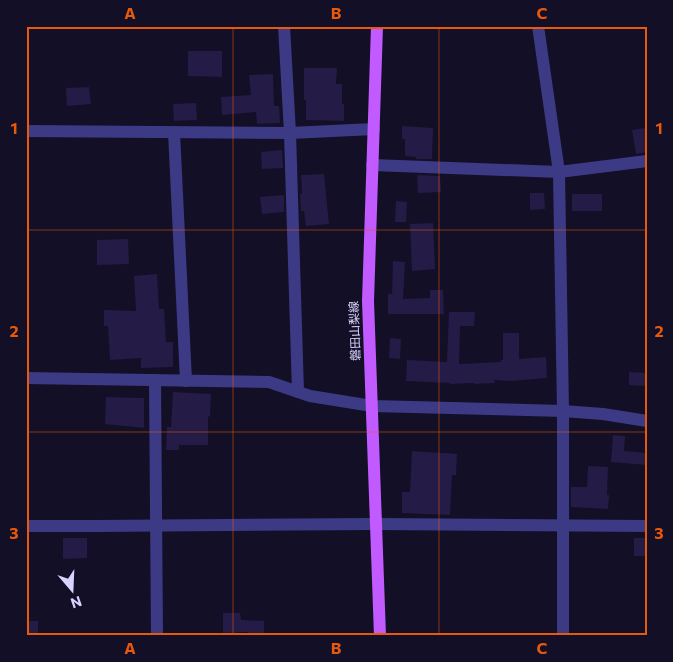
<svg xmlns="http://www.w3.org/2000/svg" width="673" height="662" viewBox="0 0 673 662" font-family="Commissioner,'Noto Sans JP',sans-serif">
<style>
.building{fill:#241b47}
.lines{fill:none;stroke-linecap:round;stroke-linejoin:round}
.minor{stroke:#3d3a85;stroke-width:12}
.major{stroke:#c25bff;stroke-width:12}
.grid{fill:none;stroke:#e8590c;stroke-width:1;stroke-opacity:0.55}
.labels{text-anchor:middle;stroke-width:4;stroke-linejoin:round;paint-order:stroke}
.street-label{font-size:12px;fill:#d9d4ff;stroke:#130f26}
.neatline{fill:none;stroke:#e8590c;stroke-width:2}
.grid-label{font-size:16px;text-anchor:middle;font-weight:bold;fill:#e8590c}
</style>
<rect width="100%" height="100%" fill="#130f26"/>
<g class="building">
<polygon points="188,51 222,51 222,77 188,76"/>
<polygon points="304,68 337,68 336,84 342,84 342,104 344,104 344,121 306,120 306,100 304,100"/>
<polygon points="273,74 274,106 279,106 280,123 257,124 256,112 222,115 221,97 251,95 249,75"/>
<polygon points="89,87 91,104 67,106 66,88"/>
<polygon points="196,103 197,120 174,121 173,104"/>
<polygon points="402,126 433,128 432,159 416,159 416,157 405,156 405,139 402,139"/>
<polygon points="645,128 647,152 636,154 632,130"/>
<polygon points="282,150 283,168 262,169 261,152"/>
<polygon points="324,174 329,224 306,226 304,211 301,211 300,194 302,194 301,175"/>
<polygon points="417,175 440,176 441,192 418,193"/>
<polygon points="530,193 544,193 545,209 530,210"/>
<rect x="572" y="194" width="30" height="17"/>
<polygon points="284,195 284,212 262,214 260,197"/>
<polygon points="396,201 407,202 406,222 395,222"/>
<polygon points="433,223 435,269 412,271 410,224"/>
<polygon points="128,239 129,264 97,265 97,240"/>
<polygon points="393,261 405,262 403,299 430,298 430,290 443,290 444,314 388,314 388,294 392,294"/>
<polygon points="157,274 159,309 164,309 166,342 173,342 173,367 141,368 141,358 110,360 108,326 104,326 104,310 136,311 134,276"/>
<polygon points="449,312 475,312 474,326 460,326 459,364 501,362 501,360 503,360 503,333 519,333 519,359 546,357 547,378 511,381 494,380 495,383 474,384 474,383 450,384 450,383 406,381 407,360 447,362"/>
<polygon points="390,338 401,339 400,359 389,358"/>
<polygon points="629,372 647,373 646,386 629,385"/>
<polygon points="173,392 211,394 210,417 208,416 208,445 179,445 179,450 166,450 167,427 171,427"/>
<polygon points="106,397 144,398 144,428 105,424"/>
<polygon points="613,435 625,436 624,451 647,453 647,465 611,462"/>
<polygon points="412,451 457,454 456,475 452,475 450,515 402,513 402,492 410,492"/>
<polygon points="588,466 608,467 607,495 609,495 608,509 571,507 571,487 587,487"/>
<polygon points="63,538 87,538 87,558 63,559"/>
<rect x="634" y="538" width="13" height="18"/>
<polygon points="223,613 240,613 241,620 264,621 264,636 248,636 248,632 223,633"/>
<rect x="26" y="621" width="12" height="15"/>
</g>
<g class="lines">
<g class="minor">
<polyline points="284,26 290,133 298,392"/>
<polyline points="538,26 559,172 563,411 563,636"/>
<polyline points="26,131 290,133 374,129"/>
<polyline points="174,132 186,381"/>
<polyline points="372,165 559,172 647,161"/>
<polyline points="26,378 269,382 310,396 372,406 563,411 603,414 647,421"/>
<polyline points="155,380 157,636"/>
<polyline points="26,526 95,526 376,524 647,526"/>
</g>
<polyline class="major" points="377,26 368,301 380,636"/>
</g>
<path class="grid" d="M233,26V636M439,26V636M26,230H647M26,432H647"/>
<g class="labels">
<g class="street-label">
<text transform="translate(355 331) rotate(-92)" y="4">磐田山梨線</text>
</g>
</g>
<rect width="673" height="662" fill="none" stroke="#130f26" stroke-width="55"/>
<g transform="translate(72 590) rotate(161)" stroke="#130f26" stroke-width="4" paint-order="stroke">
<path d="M0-4L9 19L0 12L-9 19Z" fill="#d9d4ff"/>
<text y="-8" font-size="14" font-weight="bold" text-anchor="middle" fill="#d9d4ff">N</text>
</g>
<rect x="28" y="28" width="618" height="606" class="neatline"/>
<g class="grid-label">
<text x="130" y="19">A</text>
<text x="336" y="19">B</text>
<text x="542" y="19">C</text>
<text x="14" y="134">1</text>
<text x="659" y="134">1</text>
<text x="14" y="337">2</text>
<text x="659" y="337">2</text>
<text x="14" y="539">3</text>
<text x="659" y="539">3</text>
<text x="130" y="654">A</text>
<text x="336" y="654">B</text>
<text x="542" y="654">C</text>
</g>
</svg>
